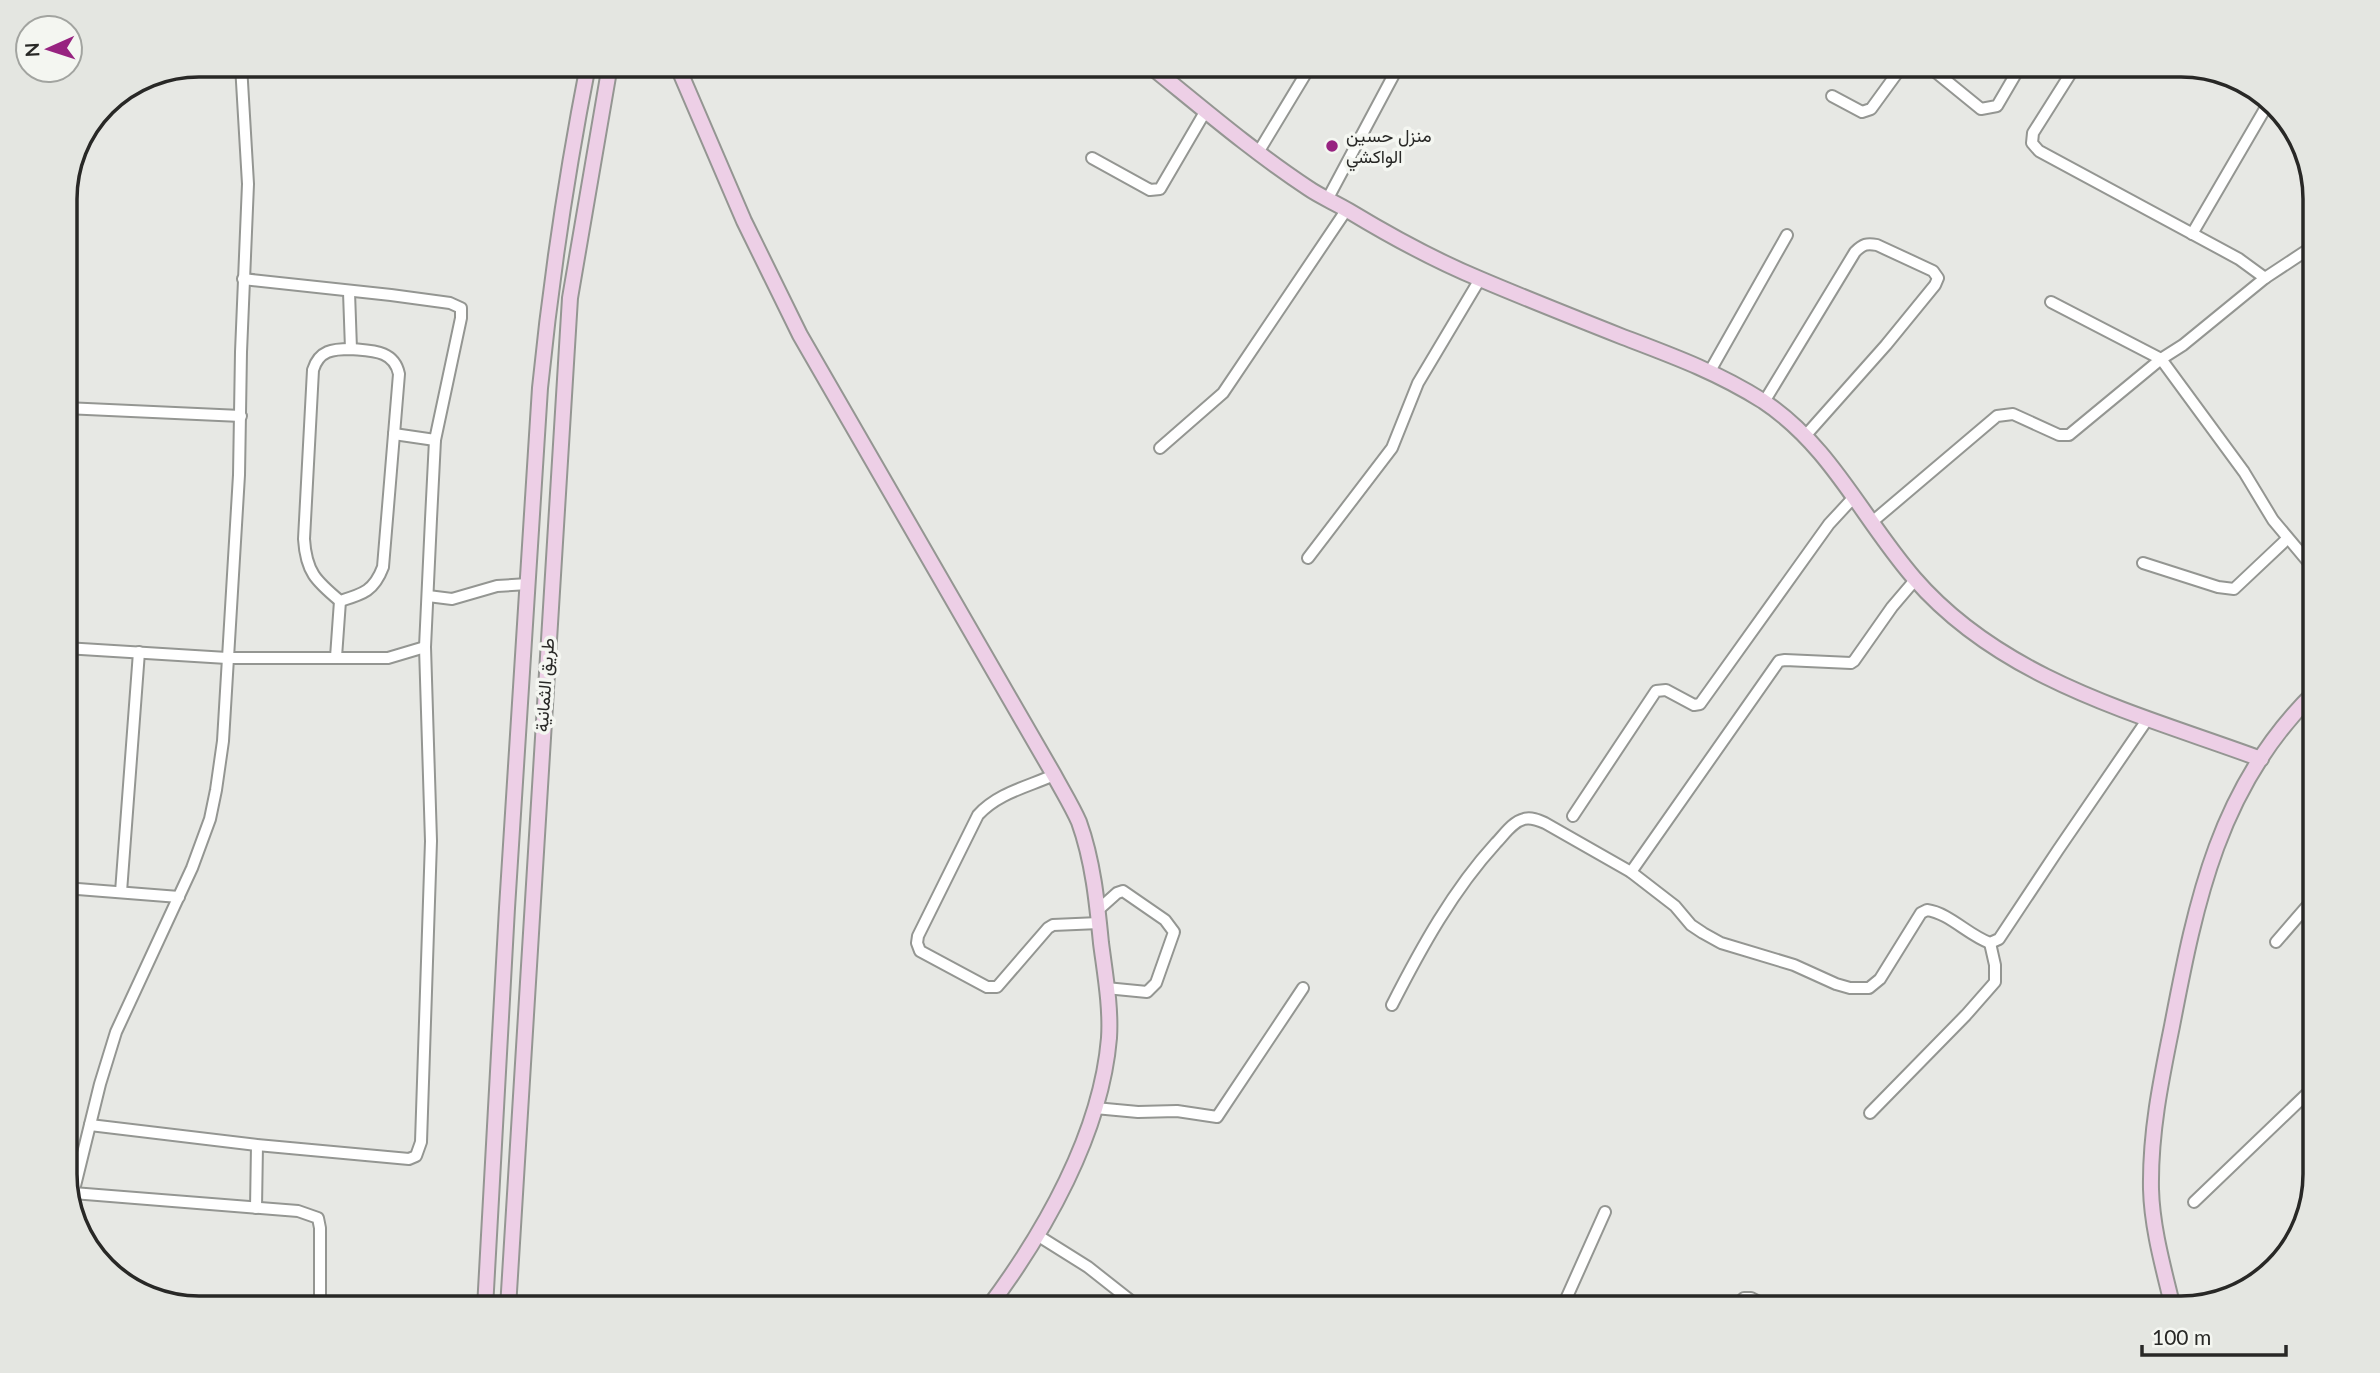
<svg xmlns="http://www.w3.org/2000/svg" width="2380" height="1373" viewBox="0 0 2380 1373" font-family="Lato,Vazirmatn,sans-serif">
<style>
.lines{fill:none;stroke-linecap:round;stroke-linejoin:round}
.street-casing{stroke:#949692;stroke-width:14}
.secondary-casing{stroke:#949692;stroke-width:18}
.street{stroke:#fff;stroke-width:10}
.secondary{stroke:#edcfe6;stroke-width:14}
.poi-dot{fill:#972380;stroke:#f4f6f1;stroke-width:2.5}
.labels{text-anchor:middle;stroke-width:7;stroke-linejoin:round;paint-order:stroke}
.poi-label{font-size:18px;fill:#282826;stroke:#f4f6f1;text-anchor:start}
.street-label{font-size:18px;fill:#282826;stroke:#f4f6f1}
.rim{fill:none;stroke:#282826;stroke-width:3.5}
</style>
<rect width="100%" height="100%" fill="#e7e8e4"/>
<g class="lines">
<g class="street-casing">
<g id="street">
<polyline points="1927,65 1981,109 1997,106 2021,65"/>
<polyline points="2076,65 2033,133 2032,143 2039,151 2239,259 2265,278 2183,345 2161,359 2244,472 2273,520 2315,570"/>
<polyline points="178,69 208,65"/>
<polyline points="1832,96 1862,112 1871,109 1903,65"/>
<polyline points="1259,151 1311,65"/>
<polyline points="1092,158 1150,190 1160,189 1205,112"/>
<polyline points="65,195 65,190"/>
<polyline points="1327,200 1399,65"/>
<polyline points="2192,234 2269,102"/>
<polyline points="2265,278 2315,245"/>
<polyline points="349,292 351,349"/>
<path d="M351,349C372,351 394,350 399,374L383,567C374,591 363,594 340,601C316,581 306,572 304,539L313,370C319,350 333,349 351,349Z"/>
<polyline points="1710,371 1787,235"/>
<path d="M1764,402L1855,252C1863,244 1867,243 1877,245L1933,271L1938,278L1935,285L1886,345L1806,435"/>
<polyline points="65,408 241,416"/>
<polyline points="394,434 435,440"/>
<polyline points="1160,448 1223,393 1347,209"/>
<polyline points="1872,522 1997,416 2013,414 2059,435 2069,435 2161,359 2051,302"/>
<polyline points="1308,558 1392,448 1418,383 1480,279"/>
<polyline points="2143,563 2218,587 2234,589 2287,539"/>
<polyline points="428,596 452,599 497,586 528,584"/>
<polyline points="65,648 227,658 388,658 425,647"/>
<polyline points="336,657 340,601"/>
<path d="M1054,775C1027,787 998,793 978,815L918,936L917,943L920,951L987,987H997L1048,928L1053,925L1099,923"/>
<polyline points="1573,816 1656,691 1666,690 1694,705 1700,704 1829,524 1854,497"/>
<polyline points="1631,872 1779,661 1785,660 1851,663 1854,661 1892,607 1915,580"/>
<polyline points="65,888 179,897"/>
<polyline points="121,892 139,652"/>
<polyline points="1098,910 1117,893 1123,891 1165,920 1174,932 1156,983 1147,992 1106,988"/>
<polyline points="2276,942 2315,897"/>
<path d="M1392,1005C1421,948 1453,890 1496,843C1504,835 1512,822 1524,819C1531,817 1538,820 1545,823L1631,872L1675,906L1691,925L1703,933L1721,943L1794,965L1836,984L1850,988H1869L1880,979L1921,913L1927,910C1949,913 1968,935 1990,943L1999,939L2058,850L2147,720"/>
<polyline points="1095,1108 1138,1112 1177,1111 1217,1117 1303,988"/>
<polyline points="1870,1113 1966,1015 1995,982 1995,965 1990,943"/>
<polyline points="90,1125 257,1145 409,1159 416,1156 421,1142 431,841 425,647 431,519 435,440 461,318 461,308 450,303 391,295 243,279"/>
<polyline points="73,1193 298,1211 318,1218 320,1228 320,1308"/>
<polyline points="71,1202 100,1084 116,1032 192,868 210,819 216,790 223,741 239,475 241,352 248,184 241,65"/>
<polyline points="2194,1202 2315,1086"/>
<polyline points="256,1208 257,1145"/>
<polyline points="1037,1235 1088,1267 1140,1308"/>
<polyline points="1562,1308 1605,1212"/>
<polyline points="1733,1308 1744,1298 1751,1298 1771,1308"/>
</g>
</g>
<g class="secondary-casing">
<g id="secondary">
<path d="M677,65L744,221L800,335L1054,775C1062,790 1072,806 1079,822C1093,861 1097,902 1101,943C1105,974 1111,1007 1109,1038C1101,1134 1044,1233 988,1308"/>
<path d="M1149,65C1201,107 1252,151 1308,188C1321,197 1336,203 1349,211C1392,237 1434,260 1480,279C1527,299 1575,318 1623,337C1673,356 1717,372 1763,401C1831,446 1862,518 1914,578C2003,681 2139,714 2261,759"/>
<path d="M485,1308L507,908L540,388C551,279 567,172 588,65"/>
<polyline points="508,1308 570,298 610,65"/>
<path d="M2173,1308C2164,1270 2152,1229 2151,1189C2150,1133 2161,1080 2172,1026C2196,901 2219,785 2315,692"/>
</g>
</g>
<use href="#street" class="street"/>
<use href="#secondary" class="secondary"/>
</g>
<circle class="poi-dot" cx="1332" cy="146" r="7"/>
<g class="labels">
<g class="poi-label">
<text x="1346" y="142">منزل حسين<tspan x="1346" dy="21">الواكشي</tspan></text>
</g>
<g class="street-label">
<text transform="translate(545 685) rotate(-86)" y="6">طريق الثمانية</text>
</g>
</g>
<path d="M0 0H2380V1373H0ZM199 77H2181A122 122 0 0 1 2303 199V1174A122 122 0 0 1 2181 1296H199A122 122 0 0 1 77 1174V199A122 122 0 0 1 199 77Z" fill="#e4e6e1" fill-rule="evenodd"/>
<path class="rim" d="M199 77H2181A122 122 0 0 1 2303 199V1174A122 122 0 0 1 2181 1296H199A122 122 0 0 1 77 1174V199A122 122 0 0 1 199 77Z"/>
<g transform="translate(49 49) rotate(267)"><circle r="33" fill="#f4f6f1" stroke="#a2a4a0" stroke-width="2"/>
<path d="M0-5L12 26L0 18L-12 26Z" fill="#972380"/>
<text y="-10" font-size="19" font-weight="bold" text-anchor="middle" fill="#282826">N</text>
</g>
<path d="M2142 1345v10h144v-10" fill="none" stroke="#282826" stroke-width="3.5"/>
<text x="2152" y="1345" font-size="21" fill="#282826" stroke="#f4f6f1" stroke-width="5" paint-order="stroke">100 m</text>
</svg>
